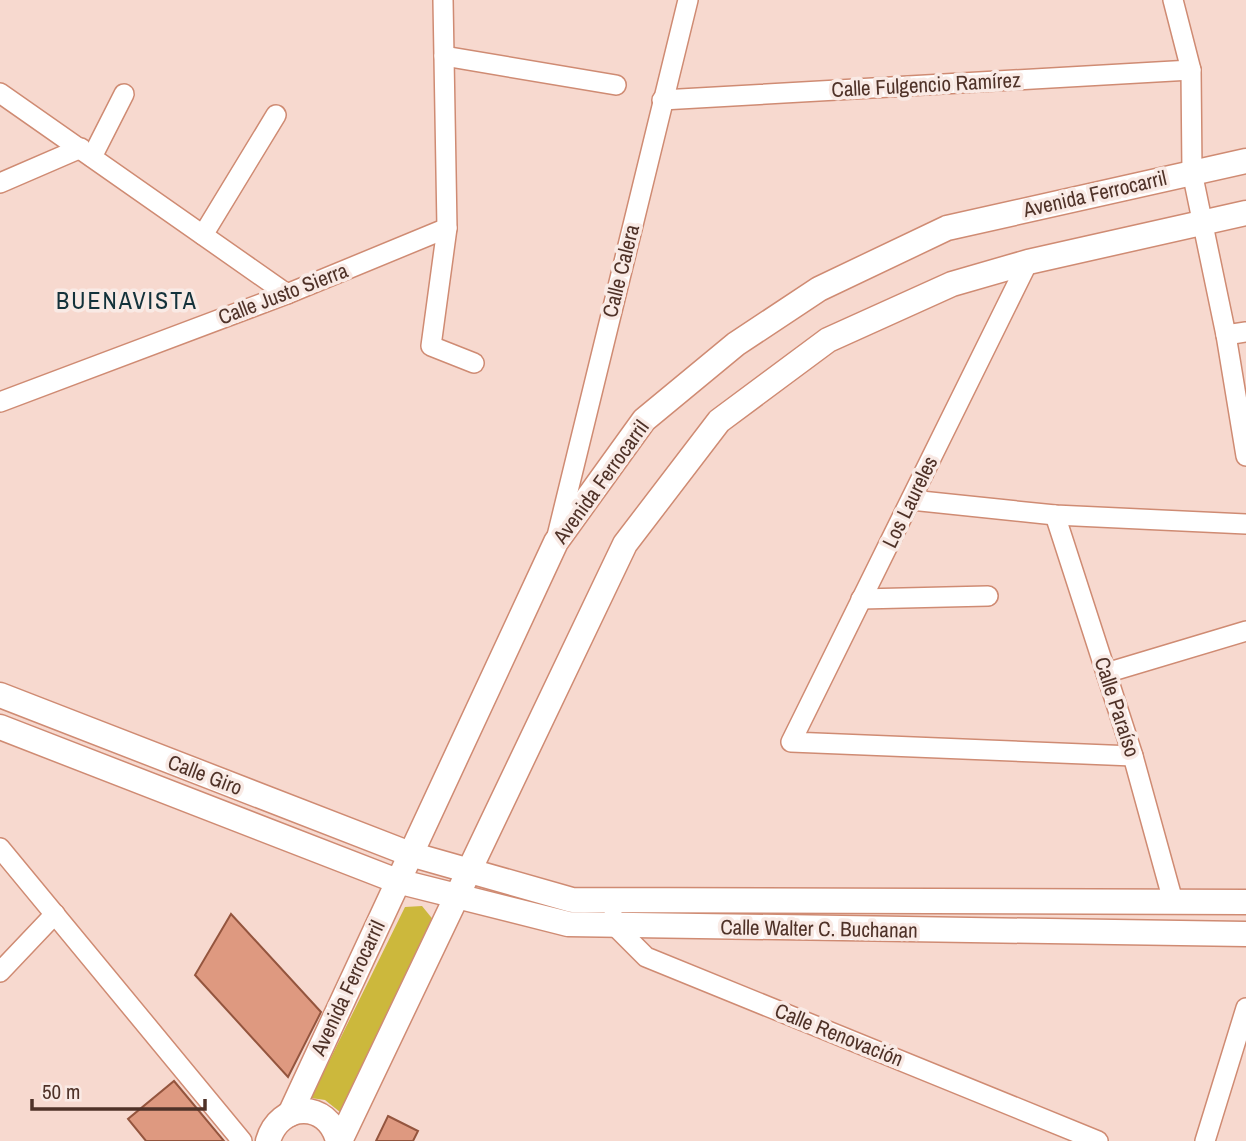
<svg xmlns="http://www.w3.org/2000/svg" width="1246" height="1141" viewBox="0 0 1246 1141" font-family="'Archivo Narrow',sans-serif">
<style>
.green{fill:#ccb83c}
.building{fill:#de9980;stroke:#94553e;stroke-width:2}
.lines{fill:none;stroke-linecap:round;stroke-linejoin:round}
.minor-casing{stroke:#cf8b73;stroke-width:22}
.tertiary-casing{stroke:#cf8b73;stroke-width:27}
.minor{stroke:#fff;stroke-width:19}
.tertiary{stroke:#fff;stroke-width:24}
.labels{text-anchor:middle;stroke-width:7;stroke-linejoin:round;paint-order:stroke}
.street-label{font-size:21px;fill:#4f3228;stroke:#f9eae5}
.quarter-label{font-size:24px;letter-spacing:2px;fill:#13323b;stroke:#f9eae5}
</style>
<rect width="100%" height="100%" fill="#f7d9cf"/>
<polygon class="green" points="422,906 435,922 340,1112 325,1100 311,1098 405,907"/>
<g class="building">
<polygon points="231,914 321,1012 288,1077 195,975"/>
<polygon points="174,1081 224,1141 146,1141 128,1119"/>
<polygon points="388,1116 418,1131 413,1141 376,1141"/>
</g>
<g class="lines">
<g class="minor-casing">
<g id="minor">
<polyline points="443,0 447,228 431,346 474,363"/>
<polyline points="1173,0 1191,70 1192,172 1226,335 1246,456"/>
<polyline points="444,56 616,85"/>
<polyline points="0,93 287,294"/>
<polyline points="662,100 1191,70"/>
<polyline points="92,157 124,94"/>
<polyline points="0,183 81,148"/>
<polyline points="203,235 276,115"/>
<polyline points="1028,262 791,742 1133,756"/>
<polyline points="1226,335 1246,332"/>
<polyline points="0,402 287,294 447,228"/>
<polyline points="911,500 1055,515 1246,524"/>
<polyline points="1055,515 1133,756 1173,901"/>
<polyline points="557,536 688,0"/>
<polyline points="861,599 988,596"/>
<polyline points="1106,673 1246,631"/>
<polyline points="0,848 242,1141"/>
<polyline points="613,917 615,926 646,957 1098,1141"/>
<polyline points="0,972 55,914"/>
<polyline points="1205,1141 1246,1008"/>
</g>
</g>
<g class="tertiary-casing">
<g id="tertiary">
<polyline points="0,695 410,854 572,900 1246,902"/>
<polyline points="0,727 397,881 568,924 1246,934"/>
<polyline points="290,1114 556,542 644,420 736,344 819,289 947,228 1246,161"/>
<path d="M268,1141C279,1102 328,1100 338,1141"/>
<polyline points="340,1141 625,544 719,421 828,340 952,284 1028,262 1246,213"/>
</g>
</g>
<use href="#minor" class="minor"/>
<use href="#tertiary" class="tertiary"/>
</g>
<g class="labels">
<g class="street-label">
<text transform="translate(926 85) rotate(-3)" y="7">Calle Fulgencio Ramírez</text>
<text transform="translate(1095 194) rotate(-13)" y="7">Avenida Ferrocarril</text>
<text transform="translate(621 271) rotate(-76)" y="7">Calle Calera</text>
<text transform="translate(283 294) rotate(-21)" y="7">Calle Justo Sierra</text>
<text transform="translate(601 482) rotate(-54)" y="7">Avenida Ferrocarril</text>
<text transform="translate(910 502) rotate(-64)" y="7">Los Laureles</text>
<text transform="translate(1117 707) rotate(72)" y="7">Calle Paraíso</text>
<text transform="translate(205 775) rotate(21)" y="7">Calle Giro</text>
<text transform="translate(819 929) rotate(1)" y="7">Calle Walter C. Buchanan</text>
<text transform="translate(348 988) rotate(-65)" y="7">Avenida Ferrocarril</text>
<text transform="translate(839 1035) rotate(22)" y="7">Calle Renovación</text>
</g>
<g class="quarter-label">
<text x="127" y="309">BUENAVISTA</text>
</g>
</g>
<path d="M32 1099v10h173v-10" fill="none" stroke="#4f3228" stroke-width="3.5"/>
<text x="42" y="1099" font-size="21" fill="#4f3228" stroke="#f9eae5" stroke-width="5" paint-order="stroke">50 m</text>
</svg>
